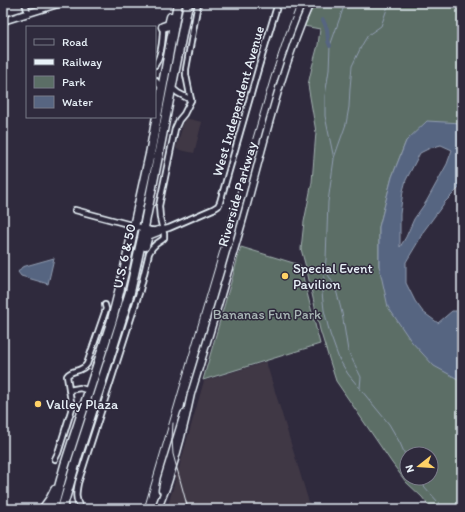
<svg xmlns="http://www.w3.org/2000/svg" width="465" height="512" viewBox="0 0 465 512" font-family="Itim,sans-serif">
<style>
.built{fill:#403845}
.green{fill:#5b6e66;stroke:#a2b0af;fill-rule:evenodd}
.water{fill:#576581;stroke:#919db1;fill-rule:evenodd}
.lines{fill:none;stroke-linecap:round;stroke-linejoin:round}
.stream{stroke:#919db1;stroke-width:1}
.canal{stroke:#576581;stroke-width:4}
.street-casing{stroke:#e8f1f8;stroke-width:8}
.secondary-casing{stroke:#e8f1f8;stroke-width:9}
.highway-casing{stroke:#e8f1f8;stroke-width:11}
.street{stroke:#2f2a3d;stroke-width:4.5}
.secondary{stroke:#2f2a3d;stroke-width:6}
.highway{stroke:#2f2a3d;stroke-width:8}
.rail{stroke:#e8f1f8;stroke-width:1}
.poi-dot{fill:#ffd166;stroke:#2f2a3d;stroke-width:1.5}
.labels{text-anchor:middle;stroke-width:3;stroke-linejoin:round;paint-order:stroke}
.street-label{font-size:14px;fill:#e8f1f8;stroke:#2f2a3d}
.poi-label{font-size:14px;fill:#e8f1f8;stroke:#2f2a3d;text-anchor:start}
.park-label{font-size:14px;fill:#a9b6b6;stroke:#2f2a3d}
</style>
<rect width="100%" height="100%" fill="#2f2a3d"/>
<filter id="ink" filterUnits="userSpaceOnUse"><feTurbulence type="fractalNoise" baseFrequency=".025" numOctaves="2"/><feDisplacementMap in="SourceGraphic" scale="8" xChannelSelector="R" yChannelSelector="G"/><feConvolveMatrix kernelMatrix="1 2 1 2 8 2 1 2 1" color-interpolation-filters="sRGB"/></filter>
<g filter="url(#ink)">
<g class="built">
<polygon points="185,118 202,122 194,153 176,149"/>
<polygon points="266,362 311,509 167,509 204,381"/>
</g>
<g class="green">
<path d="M315,3H462V124L406,141L392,177L379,227V266L456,378L462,380V509H431L422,497L406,482L392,463L336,381L320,330L307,271L301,249L304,222L312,182L316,132L308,85L312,67L318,45L320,29L304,26ZM407,454H431V478H407Z"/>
<polygon points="241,247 300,265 320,344 203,380"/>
</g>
<g class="water">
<path d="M427,121L462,123V185L445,202L423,232L418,242L406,262V283L415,301L423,312L438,323L452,311H462V380L456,378L434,366L411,341L388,307L379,266V227L392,177L406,141ZM441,145L452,150L447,164L426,202L414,219L406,237L400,247V214L403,191L406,180L420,153L430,148Z"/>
<polygon points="54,258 48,284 21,276 18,272 22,267"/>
</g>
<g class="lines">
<g class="stream">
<polyline points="342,3 343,9 330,46 329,70 325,96 325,116 334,159 328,202 326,259 322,293 324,310 330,334 339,359 348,374 389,424 400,443 407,459"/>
<polyline points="343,8 346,3"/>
<polyline points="334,158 346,124 349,107 350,88 352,66 362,45 368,35 381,26 387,9 390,3"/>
<polyline points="325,270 335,286 342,313 348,351 361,377 360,388"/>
<polyline points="417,478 444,509"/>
</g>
<polyline class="canal" points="323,20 327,29 328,41 330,46"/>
<g class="street-casing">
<g id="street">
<polyline points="25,3 28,13"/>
<path d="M155,65C162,54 163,39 163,27"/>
<polyline points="155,80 162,88"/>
<polyline points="172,88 178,93 191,100"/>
<polyline points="75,210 150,230 158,231 169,228 213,209 218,206 220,202 259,66 278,3"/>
<polyline points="69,390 80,388 90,391"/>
<path d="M55,459L58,453L72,408L67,376C72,369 81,373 87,364L105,312L106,309L105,305"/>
<path d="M81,509C75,500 76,493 78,483L140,290L149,253L152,248L156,244L162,240L164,238V234L160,218L159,206L175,129L179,120L184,114L191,100L186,75V69L198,3"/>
</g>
</g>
<g class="secondary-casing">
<g id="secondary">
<polyline points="3,21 61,3"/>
<polyline points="162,490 164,479 184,414"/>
<path d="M158,509C161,499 166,490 169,479C178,451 185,423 191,394C210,332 229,270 246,208C265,139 281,69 310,3"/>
</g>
</g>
<g class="highway-casing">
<g id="highway">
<polyline points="163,27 169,25 171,17"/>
<polyline points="145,246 148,235 158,231"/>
<polyline points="43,509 51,498 55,490"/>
<polyline points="53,509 65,465 112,320 124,272 150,154 178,3"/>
<polyline points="62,509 77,458 112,350 130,292 142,238 188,3"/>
</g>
</g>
<use href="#street" class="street"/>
<use href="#secondary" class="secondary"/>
<use href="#highway" class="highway"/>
<g class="rail">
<polyline points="173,423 172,439 173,454 188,509"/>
<polyline points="144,509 271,77 284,38 298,3"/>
</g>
</g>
</g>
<g class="poi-dot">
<circle cx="285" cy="276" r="4"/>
<circle cx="38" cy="404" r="4"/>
</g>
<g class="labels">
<g class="street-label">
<text transform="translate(238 101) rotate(-74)" y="5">West Independent Avenue</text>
<text transform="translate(237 194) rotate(-74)" y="5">Riverside Parkway</text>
<text transform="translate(124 256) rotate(-78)" y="5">U.S. 6 &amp; 50</text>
</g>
<g class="poi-label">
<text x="293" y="273">Special Event<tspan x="293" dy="16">Pavilion</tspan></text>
<text x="46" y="409">Valley Plaza</text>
</g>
<g class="park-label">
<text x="267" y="319">Bananas Fun Park</text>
</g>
</g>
<rect width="465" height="512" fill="none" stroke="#2f2a3d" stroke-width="16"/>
<rect x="8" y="8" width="449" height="496" fill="none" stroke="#e8f1f8" stroke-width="1.5" filter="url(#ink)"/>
<rect x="26" y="26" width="130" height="92" fill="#2f2a3d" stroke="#797a88"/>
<rect x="34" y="39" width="20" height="6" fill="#2f2a3d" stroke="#797a88"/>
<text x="62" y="46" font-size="12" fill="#e8f1f8">Road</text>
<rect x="34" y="59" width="20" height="6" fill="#e8f1f8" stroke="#797a88"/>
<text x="62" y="66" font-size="12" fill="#e8f1f8">Railway</text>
<rect x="34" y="76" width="20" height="12" fill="#5b6e66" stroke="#797a88"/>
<text x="62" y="86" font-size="12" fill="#e8f1f8">Park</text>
<rect x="34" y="96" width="20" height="12" fill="#576581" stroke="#797a88"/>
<text x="62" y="106" font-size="12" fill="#e8f1f8">Water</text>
<g transform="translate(419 466) rotate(253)"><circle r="19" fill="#2f2a3d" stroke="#797a88"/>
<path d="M0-3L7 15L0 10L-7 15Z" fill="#ffd166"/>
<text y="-6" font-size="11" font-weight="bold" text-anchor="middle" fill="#e8f1f8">N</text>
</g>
</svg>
